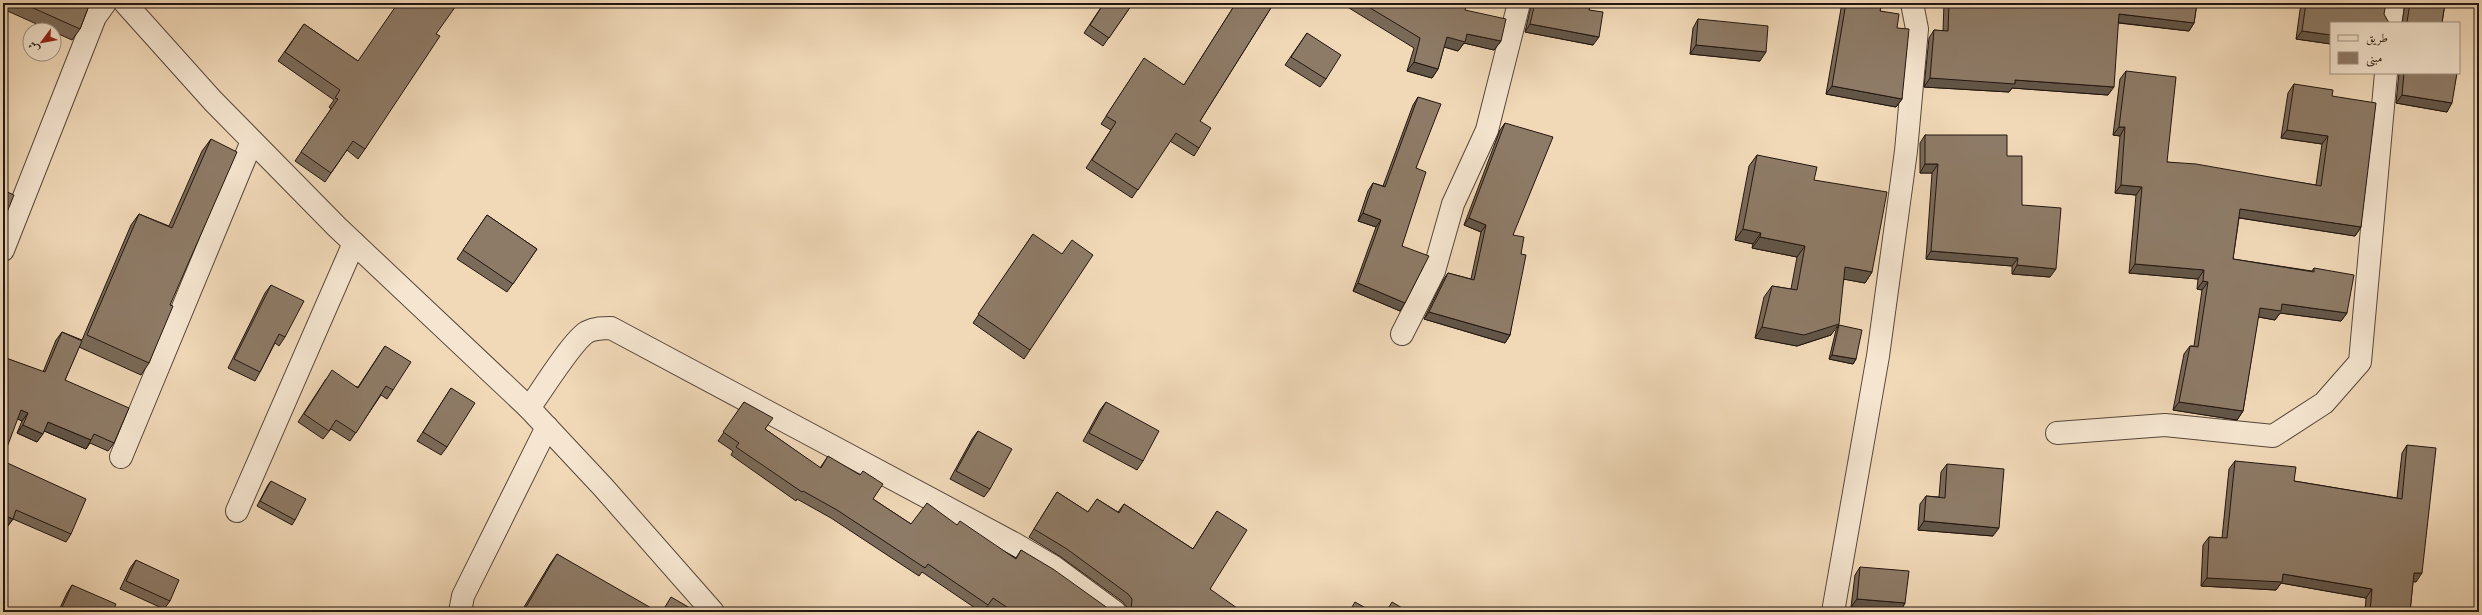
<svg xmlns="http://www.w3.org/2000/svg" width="2482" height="615" viewBox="0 0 2482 615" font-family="'Gentium Book Plus',Amiri,serif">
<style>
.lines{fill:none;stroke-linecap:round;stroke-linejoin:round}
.street-casing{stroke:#56473a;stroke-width:24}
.street{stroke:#f6e6d1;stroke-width:22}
.wall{fill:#7a6a59;stroke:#221610}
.shaded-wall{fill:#635648;stroke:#221610}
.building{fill:#8e7b67;stroke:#221610}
</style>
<rect width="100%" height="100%" fill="#f1d9b8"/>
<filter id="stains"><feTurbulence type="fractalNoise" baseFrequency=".005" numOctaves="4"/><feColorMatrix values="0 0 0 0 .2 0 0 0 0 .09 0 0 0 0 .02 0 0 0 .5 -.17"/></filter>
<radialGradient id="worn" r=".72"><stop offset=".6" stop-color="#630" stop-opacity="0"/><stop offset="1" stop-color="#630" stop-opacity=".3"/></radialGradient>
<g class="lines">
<g class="street-casing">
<g id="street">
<polyline points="125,3 213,101 337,227 529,408 603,487 713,612"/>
<polyline points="2391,23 2393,3"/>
<polyline points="3,250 95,17 105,3"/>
<polyline points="1402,334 1434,271 1453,204 1487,130 1519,3"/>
<path d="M529,408C541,392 572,341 587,332C595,328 603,328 611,328L1015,544L1054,567L1115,612"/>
<polyline points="2057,433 2165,425 2273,436 2324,403 2360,362 2386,73"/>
<polyline points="121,457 252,141"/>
<polyline points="237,511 354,243"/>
<polyline points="460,612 463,596 547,427"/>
<polyline points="1833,612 1878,356 1906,151 1917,29 1912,3"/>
</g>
</g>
<use href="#street" class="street"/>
</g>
<g class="wall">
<polygon points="3,3 90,3 80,29 72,40 54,32 54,30 50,30 3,9"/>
<polygon points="1104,3 1131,6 1103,46 1084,33"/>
<polygon points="1236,3 1274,3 1200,121 1199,148 1194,156 1170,141 1132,198 1086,168 1111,130 1101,124 1139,66 1184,85"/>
<polygon points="1341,3 1467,3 1465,10 1501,41 1494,50 1464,43 1458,51 1444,47 1438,69 1432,78 1407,71 1414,48"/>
<polygon points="1530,3 1591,3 1589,10 1593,45 1525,32 1531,6"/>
<polygon points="1842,3 1882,3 1880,11 1897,28 1902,99 1896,107 1826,94"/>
<polygon points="1944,3 2197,3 2194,23 2189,31 2118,23 2108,95 2012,88 2009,92 1924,87 1929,38 1934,30 1943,31"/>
<polygon points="2301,3 2386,3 2331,23 2331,44 2296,39"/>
<polygon points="2405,3 2445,3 2442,23 2402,23"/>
<polygon points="1698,19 1760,61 1690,54 1693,28"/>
<polygon points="304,24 358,61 436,34 365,149 358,159 347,150 325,182 295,161 331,109 329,107 334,100 278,61"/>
<polygon points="1307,33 1326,79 1320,87 1285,65"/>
<polygon points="2126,71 2167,162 2316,185 2322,144 2281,138 2288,93 2294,84 2332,96 2361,227 2355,236 2239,218 2233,259 2312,271 2314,268 2347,313 2341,321 2280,313 2275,320 2258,317 2243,411 2237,420 2173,410 2184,354 2190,346 2194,346 2202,290 2197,289 2198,279 2129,273 2136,195 2115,193 2120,136 2113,135 2120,79"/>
<polygon points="2399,73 2457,73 2447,112 2396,103"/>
<polygon points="1418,97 1416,168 1402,246 1400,311 1353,291 1376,227 1358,221 1368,191 1373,183 1383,186 1413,105"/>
<polygon points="1505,123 1513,235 1521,254 1510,335 1505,343 1424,319 1443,280 1448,273 1471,279 1481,232 1464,225 1500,130"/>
<polygon points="1925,135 2007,156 2022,205 2050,277 2012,274 2012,266 1926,259 1932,173 1920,173 1920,143"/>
<polygon points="211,139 170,305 149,363 141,375 79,347 65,380 114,443 108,451 90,443 86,449 44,431 37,442 17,433 22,421 18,419 3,357 43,372 56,340 62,332 82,340 131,225 139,214 169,226 202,151"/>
<polygon points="1757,155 1814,180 1872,272 1865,283 1844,279 1831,335 1797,346 1755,338 1764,297 1772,286 1791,289 1797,257 1752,248 1753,244 1735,240 1749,166"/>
<polygon points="487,215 537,249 507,292 457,259"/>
<polygon points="1033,234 1030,350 1024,359 973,323"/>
<polygon points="271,285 285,337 279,346 275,343 260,372 255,381 228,368 265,293"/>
<polygon points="1839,325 1856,359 1853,364 1829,359 1836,330"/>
<polygon points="385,346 393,390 387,399 381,395 350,441 331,429 323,439 298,422 326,379 358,387"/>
<polygon points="451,388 447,447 441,455 417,441"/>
<polygon points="744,402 765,429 820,468 828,456 873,499 911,524 957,525 1016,558 1021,550 1113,612 996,612 987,606 983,612 981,612 922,572 919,576 831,518 797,499 796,501 731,455 733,451 718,441"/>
<polygon points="1106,402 1143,461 1137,470 1083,441 1100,410"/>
<polygon points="978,431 990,489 984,497 950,479 972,439"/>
<polygon points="2407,445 2416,582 2413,581 2410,612 2365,612 2366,598 2281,583 2276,590 2201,586 2203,545 2209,537 2222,538 2229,469 2235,461 2294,481 2397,498 2402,453"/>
<polygon points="3,461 71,534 66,542 13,519 7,527 3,525"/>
<polygon points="1947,464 1993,536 1918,530 1920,504 1926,496 1939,497 1941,472"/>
<polygon points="271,481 295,520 292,525 257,506 268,485"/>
<polygon points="1057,492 1088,512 1097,499 1118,512 1124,504 1193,549 1217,511 1210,589 1234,612 1126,612 1127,607 1123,602 1061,557 1029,537"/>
<polygon points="557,554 651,612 521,612 550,564"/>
<polygon points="136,560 170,601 164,609 120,589 130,568"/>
<polygon points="1860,567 1905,603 1900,612 1851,607 1855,575"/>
<polygon points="72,585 112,612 58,612 67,593"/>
</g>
<g class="shaded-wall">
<polygon points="2119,14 2194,23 2189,31 2113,22"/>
<polygon points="1530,24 1599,37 1593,45 1525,32"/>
<polygon points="2302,31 2331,35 2331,44 2296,39"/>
<polygon points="1467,34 1501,41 1494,50 1464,43 1458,51 1441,46 1447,37"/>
<polygon points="1696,45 1766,52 1760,61 1690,54"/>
<polygon points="1414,62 1438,69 1432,78 1407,71"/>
<polygon points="1930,78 2015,80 2114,87 2108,95 2012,88 2009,92 1924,87"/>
<polygon points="1832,86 1902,99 1896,107 1826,94"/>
<polygon points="2402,95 2452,103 2447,112 2396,103"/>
<polygon points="2119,127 2125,127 2120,136 2113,135"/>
<polygon points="2287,130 2328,136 2322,144 2281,138"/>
<polygon points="1925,164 1938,164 1932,173 1920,173"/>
<polygon points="2121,185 2142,187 2136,195 2115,193"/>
<polygon points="2240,209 2361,227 2355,236 2234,217"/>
<polygon points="1363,213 1381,220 1376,227 1358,221"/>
<polygon points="1469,218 1486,225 1481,232 1464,225"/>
<polygon points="1743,229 1761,233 1753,244 1735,240"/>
<polygon points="1760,237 1805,246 1797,257 1752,248"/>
<polygon points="1931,251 2018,258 2012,266 1926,259"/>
<polygon points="2135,264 2204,270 2198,279 2129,273"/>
<polygon points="2017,265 2056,269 2050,277 2012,274"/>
<polygon points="1845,267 1872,272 1865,283 1837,278"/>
<polygon points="2203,281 2208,282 2202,290 2197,289"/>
<polygon points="1358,283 1405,303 1400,311 1353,291"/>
<polygon points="2282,304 2347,313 2341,321 2280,313 2275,320 2254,316 2260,308"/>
<polygon points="1429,312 1510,335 1505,343 1424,319"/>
<polygon points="1839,324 1831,335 1797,346 1755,338 1762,327"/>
<polygon points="1832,355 1856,359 1853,364 1829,359"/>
<polygon points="2179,402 2243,411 2237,420 2173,410"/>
<polygon points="21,410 28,413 22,421 16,418"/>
<polygon points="48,422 91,440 86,449 42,430"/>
<polygon points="23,425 43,434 37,442 17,433"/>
<polygon points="3,515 13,519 7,527 3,525"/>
<polygon points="1924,521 1999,528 1993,536 1918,530"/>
<polygon points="2414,573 2422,573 2416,582 2408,581"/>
<polygon points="2283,574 2372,589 2366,598 2281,583 2276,590 2201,586 2207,578"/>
<polygon points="1857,599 1905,603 1900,612 1851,607"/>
</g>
<g class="building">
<polygon points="22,3 90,3 80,29"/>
<polygon points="398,3 458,3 436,34 440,36 365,149 353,141 331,173 301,152 338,99 335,98 340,90 285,52 304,24 358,61"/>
<polygon points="1104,3 1127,3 1131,6 1109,38 1090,25"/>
<polygon points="1236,3 1274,3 1200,121 1211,128 1199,148 1176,133 1138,190 1092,160 1116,122 1106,116 1144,58 1184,85"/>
<polygon points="1362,3 1467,3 1465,10 1506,19 1501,41 1467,34 1465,42 1447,37 1438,69 1414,62 1420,38"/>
<polygon points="1535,3 1591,3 1589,10 1603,12 1599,37 1530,24"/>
<polygon points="1846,3 1882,3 1880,11 1899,14 1897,28 1909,29 1902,99 1832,86"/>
<polygon points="1949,3 2197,3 2194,23 2119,14 2114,87 2015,80 2015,84 1930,78 1934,30 1948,31"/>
<polygon points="2306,3 2386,3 2384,14 2389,23 2331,23 2331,35 2302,31"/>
<polygon points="2410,3 2445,3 2442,23 2404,23 2407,22"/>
<polygon points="1698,19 1768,26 1766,52 1696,45"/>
<polygon points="1307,33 1341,55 1326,79 1291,57"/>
<polygon points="2126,71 2176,77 2167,162 2196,164 2321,186 2328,136 2287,130 2294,84 2333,90 2332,96 2376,103 2361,227 2240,209 2233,259 2314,272 2314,268 2354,275 2347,313 2282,304 2281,311 2260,308 2243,411 2179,402 2190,346 2198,347 2208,282 2203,281 2204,270 2135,264 2142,187 2121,185 2125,127 2119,127"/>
<polygon points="2404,73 2457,73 2452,103 2402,95"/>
<polygon points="1418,97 1441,104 1416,168 1426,172 1402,246 1429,256 1405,303 1358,283 1381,220 1363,213 1373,183 1385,187"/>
<polygon points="1505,123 1553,137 1513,235 1524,237 1521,254 1526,255 1510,335 1429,312 1448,273 1474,280 1486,225 1469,218"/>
<polygon points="1925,135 2007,135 2007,156 2022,156 2022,205 2061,208 2056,269 2017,265 2018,258 1931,251 1938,164 1925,164"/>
<polygon points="211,139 237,152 170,305 173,306 149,363 87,335 139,214 172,228"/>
<polygon points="1757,155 1817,167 1814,180 1887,192 1872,272 1845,267 1839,324 1804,335 1762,327 1772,286 1797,290 1805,246 1760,237 1761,233 1743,229"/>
<polygon points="3,190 14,195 3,222"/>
<polygon points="487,215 537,249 513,284 463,250"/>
<polygon points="1033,234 1062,254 1072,240 1093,255 1030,350 978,314"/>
<polygon points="271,285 304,301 285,337 279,334 260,372 234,359"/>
<polygon points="1839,325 1862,330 1856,359 1832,355"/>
<polygon points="62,332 82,341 65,380 129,408 114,443 94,434 91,440 48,422 43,434 23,425 28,413 21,410 3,458 3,357 45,372"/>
<polygon points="385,346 411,362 393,390 386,386 356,433 336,420 329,431 304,414 332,370 358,388"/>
<polygon points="451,388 475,403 447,447 423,432"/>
<polygon points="744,402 773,418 765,429 821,468 828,456 860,475 863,471 883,484 873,499 911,524 927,503 957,525 960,521 1016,559 1021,550 1053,569 1113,612 1014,612 993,598 988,605 928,564 925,568 837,510 803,491 802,492 736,447 739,443 723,432"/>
<polygon points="1106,402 1159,431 1143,461 1089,433"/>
<polygon points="978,431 1012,449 990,489 956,471"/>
<polygon points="2407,445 2436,448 2422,573 2414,573 2410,612 2370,612 2372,589 2283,574 2282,582 2207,578 2209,537 2227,538 2235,461 2296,467 2294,481 2402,499"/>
<polygon points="3,461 86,499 71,534 16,510 13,519 3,515"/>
<polygon points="1947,464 2004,469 1999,528 1924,521 1926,496 1945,498"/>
<polygon points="271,481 306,499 295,520 260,501"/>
<polygon points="1057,492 1088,512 1097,499 1119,513 1124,504 1193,549 1217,511 1247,530 1210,589 1237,608 1234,612 1130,612 1131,611 1132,599 1128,594 1067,549 1034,529"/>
<polygon points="557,554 653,609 651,612 523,612"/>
<polygon points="136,560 179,580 170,601 126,581"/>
<polygon points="1860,567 1909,571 1905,603 1857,599"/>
<polygon points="72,585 116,604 112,612 60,612"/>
<polygon points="671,597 697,612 662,612"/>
<polygon points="1355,602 1371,611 1373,608 1379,612 1349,612"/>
<polygon points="1392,602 1409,612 1386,612"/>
</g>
<rect width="2482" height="615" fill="none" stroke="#f1d9b8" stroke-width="16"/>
<rect x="4" y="4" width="2474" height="607" fill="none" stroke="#221610" stroke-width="2"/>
<rect x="8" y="8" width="2466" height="599" fill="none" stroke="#221610"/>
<rect x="2330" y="22" width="130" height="52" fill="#f6e6d1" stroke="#a19384"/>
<rect x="2338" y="35" width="20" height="6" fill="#f6e6d1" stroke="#a19384"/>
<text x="2366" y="42" font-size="12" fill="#221610">طريق</text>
<rect x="2338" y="52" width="20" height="12" fill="#8e7b67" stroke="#a19384"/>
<text x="2366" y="62" font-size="12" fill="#221610">مبنى</text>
<g transform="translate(42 42) rotate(238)"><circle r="19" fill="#f6e6d1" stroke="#a19384"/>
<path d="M0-3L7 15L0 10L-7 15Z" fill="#8f2418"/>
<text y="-6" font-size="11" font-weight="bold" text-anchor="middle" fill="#221610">ش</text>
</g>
<rect width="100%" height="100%" filter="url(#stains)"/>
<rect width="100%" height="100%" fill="url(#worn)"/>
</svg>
